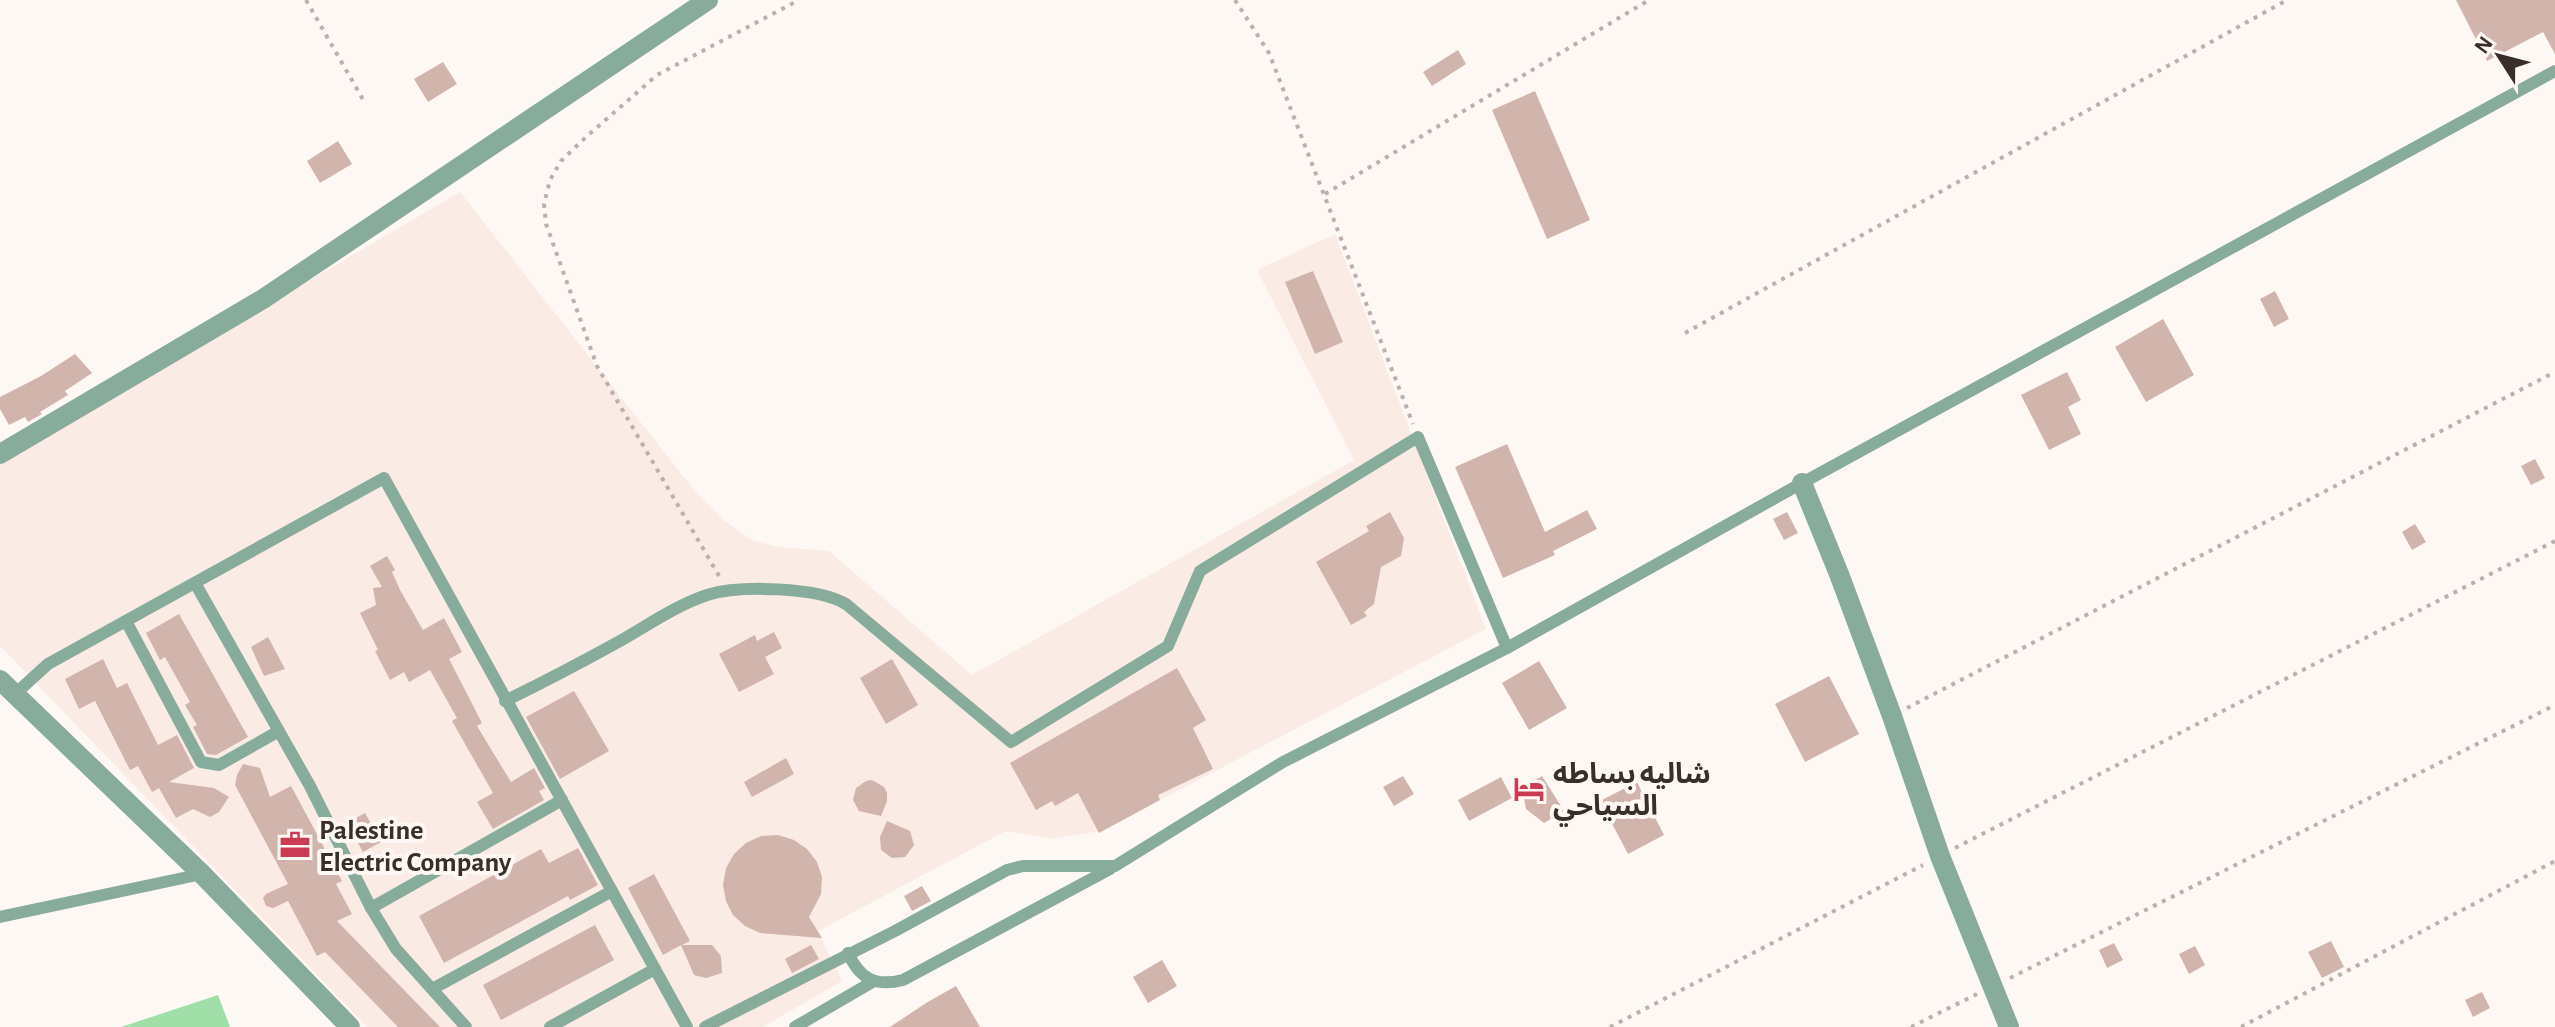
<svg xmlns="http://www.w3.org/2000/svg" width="2555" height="1027" viewBox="0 0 2555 1027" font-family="'Alegreya Sans','Noto Sans Arabic',sans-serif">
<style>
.built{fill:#faebe5}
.green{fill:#a1dfa8}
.building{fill:#d1b4ac}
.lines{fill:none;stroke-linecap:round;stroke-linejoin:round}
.path{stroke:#b9b1ae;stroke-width:4;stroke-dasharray:4 6;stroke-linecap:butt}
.lane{stroke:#87ac9b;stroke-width:12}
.street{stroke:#87ac9b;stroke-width:20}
.labels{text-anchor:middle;stroke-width:8;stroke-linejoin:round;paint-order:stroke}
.poi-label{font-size:28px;font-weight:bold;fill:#392e2a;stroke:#fef8f5;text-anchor:start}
</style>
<rect width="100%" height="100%" fill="#fef8f5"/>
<polygon class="built" points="460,192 690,485 725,521 753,541 779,547 829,551 972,675 1354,460 1257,270 1335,234 1486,629 1101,831 1053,839 1006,831 818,931 842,981 763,1027 367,1027 0,646 0,462"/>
<polygon class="green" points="218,995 230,1027 121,1027"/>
<g class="building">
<polygon points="2456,0 2555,0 2555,54 2543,32 2487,61"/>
<polygon points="1458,50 1466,64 1432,86 1423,72"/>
<polygon points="443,62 457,84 428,102 414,79"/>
<polygon points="1535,91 1590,220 1547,239 1492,110"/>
<polygon points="338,141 352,164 320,183 307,161"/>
<polygon points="1313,271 1343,342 1315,354 1285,282"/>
<polygon points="2275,291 2289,319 2274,327 2260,299"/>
<polygon points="2163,319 2194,375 2146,402 2115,347"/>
<polygon points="75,354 92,373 65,391 68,395 40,412 42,414 28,422 25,417 9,425 0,409 0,397 41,376"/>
<polygon points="2067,372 2081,400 2068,407 2081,434 2049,450 2021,395"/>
<polygon points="1507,444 1545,532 1587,510 1597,529 1553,551 1555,555 1503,578 1455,467"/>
<polygon points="2535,459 2545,478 2531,485 2521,466"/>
<polygon points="1390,512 1404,538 1401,556 1381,567 1374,604 1364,612 1367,616 1351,625 1316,562 1369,531 1366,526"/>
<polygon points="1787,512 1798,533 1784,540 1773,519"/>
<polygon points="2415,524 2426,542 2412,550 2402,532"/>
<polygon points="387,556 395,570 392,572 400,590 423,630 444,618 462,652 449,659 482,723 477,726 511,782 534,768 545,788 539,791 544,800 493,829 477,802 493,793 452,721 457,718 430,670 409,682 404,672 390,680 375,651 378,650 360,613 376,605 373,588 382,587 370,566"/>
<polygon points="179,614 248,737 216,755 207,754 193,727 197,725 185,705 190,702 165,657 160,660 146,633"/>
<polygon points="774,632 782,648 765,657 774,674 739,692 719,654 755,635 757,641"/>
<polygon points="268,637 285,669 264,676 251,647"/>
<polygon points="103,659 117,688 127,683 158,745 177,735 194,768 169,782 214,788 229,797 219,812 210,817 193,809 176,818 159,788 152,792 138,766 130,770 95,701 79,709 65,679"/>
<polygon points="892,659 918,705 886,724 860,678"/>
<polygon points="1539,661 1567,708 1529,730 1502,683"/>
<polygon points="1177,668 1206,720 1193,728 1213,769 1158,795 1160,800 1099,833 1078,793 1055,806 1052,801 1036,810 1010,763"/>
<polygon points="1829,676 1859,734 1805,762 1775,704"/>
<polygon points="574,691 609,751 560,779 526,717"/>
<polygon points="786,758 794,774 752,797 744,782"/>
<polygon points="243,764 260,768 270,797 291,786 342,881 336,884 352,914 337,921 440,1027 398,1027 325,952 317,956 288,901 273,908 266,906 263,898 266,894 288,884 235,785 237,775"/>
<polygon points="1403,776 1414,794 1394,806 1383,787"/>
<polygon points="1542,776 1564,811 1544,823 1526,809 1522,788"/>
<polygon points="1501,777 1512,798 1469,821 1458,800"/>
<polygon points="872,780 884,787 887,793 887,801 881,816 859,811 853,800 856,788 866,781"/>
<polygon points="1637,782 1664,835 1628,854 1600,801"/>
<polygon points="365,813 381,842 363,852 347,823"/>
<polygon points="887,821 910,831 914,845 905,857 892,858 881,850 880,837"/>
<polygon points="778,835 794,840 807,849 817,862 822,877 821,894 809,917 822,938 760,933 745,926 733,915 726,901 723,885 726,868 734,854 746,843 761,836"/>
<polygon points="578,848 598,885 570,900 568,896 444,963 419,916 541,849 549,863"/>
<polygon points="654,874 690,941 682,945 712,945 721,956 722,973 706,978 694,975 681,945 663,955 628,888"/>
<polygon points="922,886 931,901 912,911 904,896"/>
<polygon points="595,925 614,960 501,1020 483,985"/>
<polygon points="2331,941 2344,967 2322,978 2308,952"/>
<polygon points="2114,943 2123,960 2107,968 2099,950"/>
<polygon points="811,945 819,959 792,973 785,959"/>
<polygon points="2195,946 2205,965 2189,974 2179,954"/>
<polygon points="1162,960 1177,986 1148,1003 1133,977"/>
<polygon points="956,986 980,1027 890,1027 926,1003"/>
<polygon points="2482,992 2490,1008 2473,1017 2465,1000"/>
</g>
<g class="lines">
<g class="path">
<polyline points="306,0 365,103"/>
<polyline points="1235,0 1269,53 1413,424"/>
<polyline points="1325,194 1649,0"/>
<polyline points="1685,333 2287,0"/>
<polyline points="719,576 597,366 546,224 544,204 550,180 561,161 586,137 657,75 799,0"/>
<polyline points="1907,708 2555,372"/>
<polyline points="1955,848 2555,541"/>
<polyline points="2010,978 2555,705"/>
<polyline points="1610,1027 1923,865"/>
<polyline points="1911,1027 1977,994"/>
<polyline points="2241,1027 2555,861"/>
</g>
<g class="lane">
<polyline points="195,583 310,786 371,908 396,949 466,1027"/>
<polyline points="126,621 201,762 219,765 279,731"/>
<polyline points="15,694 48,664 384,478 687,1027"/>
<path d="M505,701C544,682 582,662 620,641C648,625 677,605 707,595C740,585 817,587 846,604L1011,742L1168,646L1200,571L1418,437L1507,648"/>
<polyline points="371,908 562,800"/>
<polyline points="0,917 202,874"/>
<path d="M848,953C860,979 875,987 903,980L1110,869"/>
<polyline points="434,988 612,891"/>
<polyline points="550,1027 655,969"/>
<polyline points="705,1027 895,931 1007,870 1023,866 1115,866 1283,762 1507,648 1802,483 2555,71"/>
<polyline points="795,1027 874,981"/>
</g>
<g class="street">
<polyline points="0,454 263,299 708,0"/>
<polyline points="1802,483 1839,574 1892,716 1940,856 2009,1027"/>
<polyline points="0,680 202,874 350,1027"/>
</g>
</g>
<defs>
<g id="hotel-bare" transform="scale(2.4)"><path d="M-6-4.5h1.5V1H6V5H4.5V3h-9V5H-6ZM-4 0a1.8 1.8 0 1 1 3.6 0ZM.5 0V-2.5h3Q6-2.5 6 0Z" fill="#cb3b53" stroke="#fef8f5" stroke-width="2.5" paint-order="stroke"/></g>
<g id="office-bare" transform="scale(2.4)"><path d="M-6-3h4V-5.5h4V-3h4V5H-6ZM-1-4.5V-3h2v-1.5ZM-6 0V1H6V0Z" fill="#cb3b53" stroke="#fef8f5" stroke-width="2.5" paint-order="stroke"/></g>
</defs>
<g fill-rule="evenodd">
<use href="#hotel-bare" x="1529" y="789"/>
<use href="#office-bare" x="295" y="845"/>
</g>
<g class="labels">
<g class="poi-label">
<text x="1553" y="783">شاليه بساطه<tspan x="1553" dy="32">السياحي</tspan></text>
<text x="319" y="839">Palestine<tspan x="319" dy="32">Electric Company</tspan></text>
</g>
</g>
<g transform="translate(2499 56) rotate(306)" stroke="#fef8f5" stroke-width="6" paint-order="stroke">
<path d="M0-6L14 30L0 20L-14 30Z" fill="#392e2a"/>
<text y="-12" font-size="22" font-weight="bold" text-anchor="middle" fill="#392e2a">N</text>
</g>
</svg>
